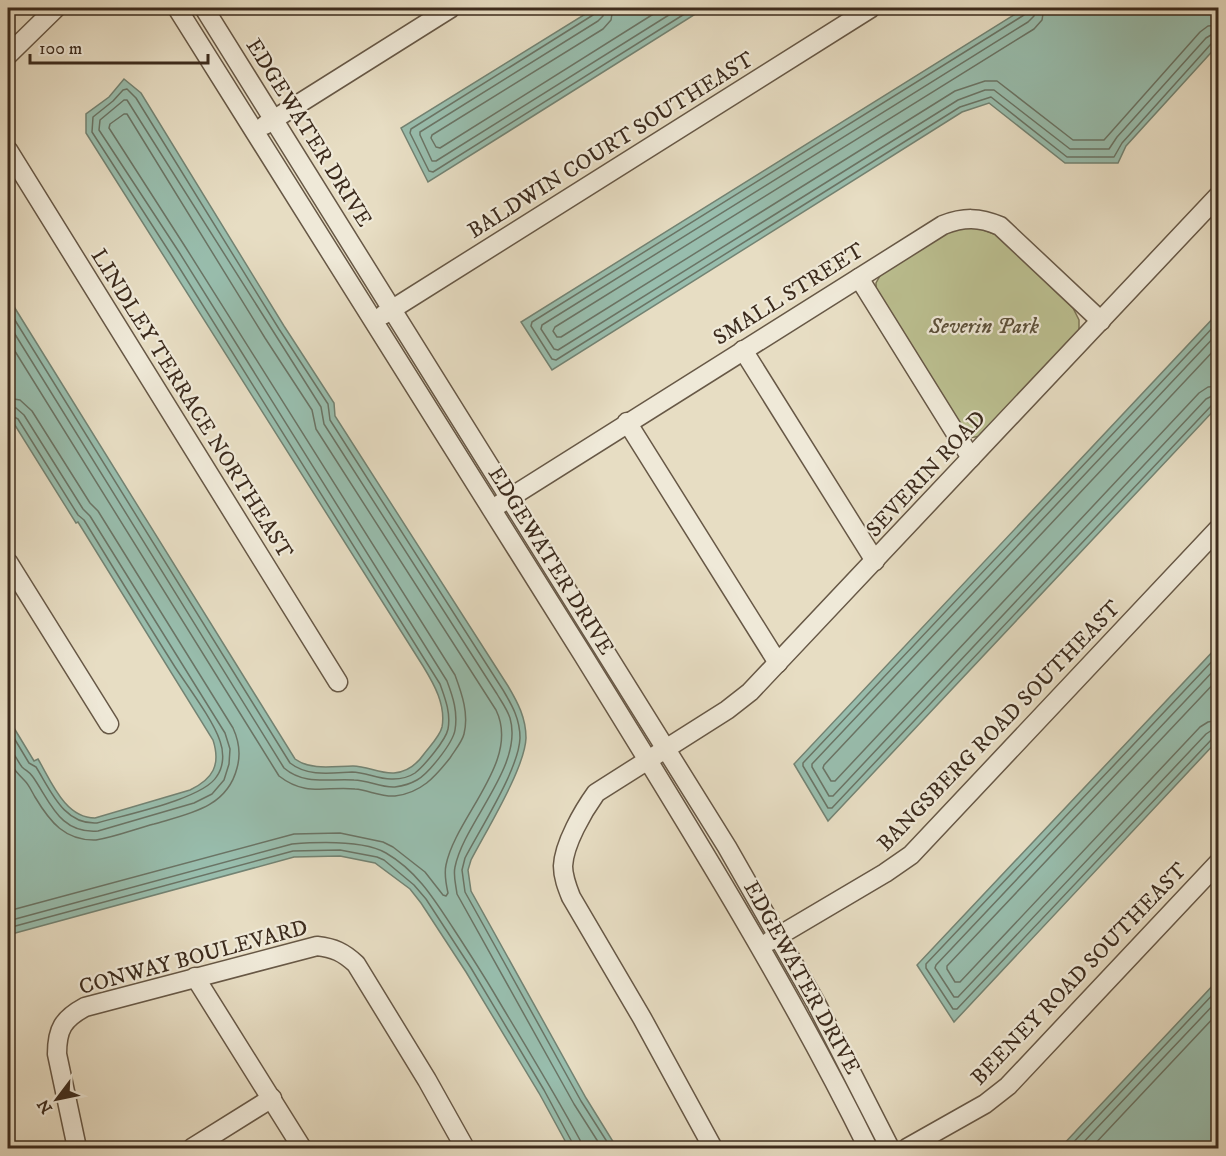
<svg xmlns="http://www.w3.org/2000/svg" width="1226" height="1156" viewBox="0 0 1226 1156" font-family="'IM FELL DW Pica',serif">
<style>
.green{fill:#bbbf90;stroke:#7c7556;stroke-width:1.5}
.water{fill:#98bdad;stroke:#738373;stroke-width:1.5}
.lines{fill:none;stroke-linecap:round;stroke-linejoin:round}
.shore{stroke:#6a7465;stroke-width:1.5}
.minor-casing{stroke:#675846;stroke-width:21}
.minor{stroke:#efe9d8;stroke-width:18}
.labels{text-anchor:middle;stroke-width:4.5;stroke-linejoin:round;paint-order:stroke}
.street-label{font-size:22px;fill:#3c2b1d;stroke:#efe9d8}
.park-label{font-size:22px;font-style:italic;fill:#5c503a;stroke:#efe9d8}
</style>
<rect width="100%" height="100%" fill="#e7ddc3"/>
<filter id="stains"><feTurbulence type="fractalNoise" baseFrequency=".00333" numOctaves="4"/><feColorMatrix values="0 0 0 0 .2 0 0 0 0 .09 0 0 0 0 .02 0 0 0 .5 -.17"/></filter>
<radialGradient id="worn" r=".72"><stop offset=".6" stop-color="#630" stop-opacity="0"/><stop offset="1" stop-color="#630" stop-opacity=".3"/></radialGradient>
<polygon class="green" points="966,227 978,228 997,235 1073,308 1079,320 1079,331 981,436 969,438 876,291 876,283 881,274 947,233"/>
<g class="water">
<polygon points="595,8 705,8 428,182 401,128"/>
<polygon points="1025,8 1218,8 1218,45 1126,146 1118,163 1065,163 989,103 962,112 552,370 521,322"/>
<path d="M124,79L141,93L284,326L334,403L335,416L508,686C518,703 526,718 526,738C525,768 486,831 471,860L468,870L471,891L586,1098L617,1148H569L539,1093L466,972L421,903L410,889L375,863L340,856L294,857L8,935V710L14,720L11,723L34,761L38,759C51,781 65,818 95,818L190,790C213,779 221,765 213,740L78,522L76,523L13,422L8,417V297L295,759C312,771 334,766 353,766C367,766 380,774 394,773C407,772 417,764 424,754C430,746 440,736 442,727C446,705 434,684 423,666L86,133V114L109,97Z"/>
<polygon points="1218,313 1218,406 828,821 794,764"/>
<polygon points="1218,646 1218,740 954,1022 917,965"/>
<polygon points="1218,980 1218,1148 1060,1148"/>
</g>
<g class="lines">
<g class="shore">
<polyline points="597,8 593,15 411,129 410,133 429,171 433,172 694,8"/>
<polyline points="604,8 603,16 598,21 420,132 420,135 432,161 436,161 680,8"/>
<polyline points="613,8 611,20 603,29 432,135 431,138 436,147 440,148 663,8"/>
<polyline points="1028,8 1024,15 532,322 531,326 552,359 556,360 960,107 991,97 1067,157 1114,157 1122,143 1211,44 1218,41"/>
<polyline points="1035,8 1034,16 1028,22 542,325 541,329 554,349 558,350 958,100 985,90 994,90 1070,149 1109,149 1117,137 1206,38 1211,35 1218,34"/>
<polyline points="1044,8 1042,20 1034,29 555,327 553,331 557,337 561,337 955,91 985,81 997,81 1073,140 1104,140 1200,32 1208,26 1218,25"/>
<path d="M8,309L290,763C308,777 331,773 352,772C366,772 379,780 393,779C400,779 409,777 415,773C424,766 446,740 448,729C451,713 445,698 440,684L172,256L92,132L93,117L113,101L123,90L127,89L136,98L279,329L328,404L330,420L503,690C512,705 520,719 520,738C519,769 480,829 465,858L462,870L465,892L581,1101L611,1148"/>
<polyline points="1218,322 803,763 803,766 828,808 832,808 1212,405 1218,402"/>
<path d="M8,323L284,768C305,786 330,778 354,780C368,780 381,788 395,787C402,786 410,784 417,780C428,774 453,743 455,730C458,712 453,697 447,681L179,252L99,130L100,120L124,100H127L321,407L324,424L497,694C501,701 507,709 510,718C524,766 464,822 455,867C453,876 456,885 457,894L574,1104L602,1148"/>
<polyline points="1218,333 812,764 812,767 829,796 833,796 1206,399 1212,396 1218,395"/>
<path d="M8,340L279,776C306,797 326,786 355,789C368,790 381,797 395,796C421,793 435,777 450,758C455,750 462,742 464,734C469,714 462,694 455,675L186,248L109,128L110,124L124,114H127L265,338L312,410L316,429L496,710C521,761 456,816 446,865C444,874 446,884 448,893L446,896L443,895L425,872L393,847L383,842L340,833L294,834L8,911"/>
<polyline points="1218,346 824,765 823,768 831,781 835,781 1199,393 1208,387 1218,386"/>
<path d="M8,398L20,400L32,411L90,503L98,511L233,728C239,741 241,754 237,768C227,808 188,814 154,824C135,829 115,837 96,840C65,841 50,822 35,797C32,792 29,785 25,781C18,774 13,769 8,760"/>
<path d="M8,407L16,408L24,415L83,509L90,516L225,733L230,749L229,764L224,780L212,794L194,803L98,831C60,834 51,803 33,777C30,772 26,771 22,767C17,760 12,751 8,742"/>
<path d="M8,414L18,419L78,515L84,520C114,569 144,618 175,667C188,687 213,720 220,741C224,752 224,766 217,776C204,799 124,815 97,823C64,825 51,791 36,767L29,763L8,728"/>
<polyline points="1218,655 926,964 926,968 953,1009 957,1009 1212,739 1218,737"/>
<polyline points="1218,666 936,965 935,968 954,997 958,997 1206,734 1212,730 1218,729"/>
<polyline points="1218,679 947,966 947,969 955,982 960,982 1200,727 1208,722 1218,720"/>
<path d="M8,921L292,844C318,842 363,840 386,853C417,871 434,899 453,928C468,951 483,974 497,998C525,1045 554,1092 580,1140L582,1148"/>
<polyline points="8,928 293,851 340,850 377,857 384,860 414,885 426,899 471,968 544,1090 573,1144 574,1148"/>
<polyline points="1068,1148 1218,989"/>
<polyline points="1078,1148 1218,1000"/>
<polyline points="1091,1148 1218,1013"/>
</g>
<g class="minor-casing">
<g id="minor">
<path d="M177,8C311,224 448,439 583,655C683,817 784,978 868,1148"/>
<polyline points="204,8 727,847 816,1003 890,1148"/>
<polyline points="8,55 56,8"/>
<polyline points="265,125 451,8"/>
<polyline points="8,150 338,682"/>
<polyline points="859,278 971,458"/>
<polyline points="383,315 871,8"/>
<polyline points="743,350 875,561"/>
<polyline points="627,422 778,663"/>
<path d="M500,504L943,225C964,217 979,217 1000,226L1101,321"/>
<polyline points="8,562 109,724"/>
<polyline points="770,941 885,873 911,855 1218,529"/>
<polyline points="195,977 302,1148"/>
<path d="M77,1148L57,1054C57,1029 63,1019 85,1007L317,946C334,948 343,952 356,964L427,1080L465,1148"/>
<polyline points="192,1148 272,1098"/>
<path d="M713,1148L642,1018L571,897C567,887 563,877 563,866C564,844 583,811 596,793L727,710L750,692L1218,196"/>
<polyline points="907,1148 985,1104 1008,1086 1218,863"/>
</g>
</g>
<use href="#minor" class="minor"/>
</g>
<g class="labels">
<g class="street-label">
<text transform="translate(310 132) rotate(58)" y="8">EDGEWATER DRIVE</text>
<text transform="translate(610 144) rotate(-32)" y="8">BALDWIN COURT SOUTHEAST</text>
<text transform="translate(788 293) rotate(-32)" y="8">SMALL STREET</text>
<text transform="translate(193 403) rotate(58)" y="8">LINDLEY TERRACE NORTHEAST</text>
<text transform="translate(925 473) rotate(-47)" y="8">SEVERIN ROAD</text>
<text transform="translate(552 560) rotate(58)" y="8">EDGEWATER DRIVE</text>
<text transform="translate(998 725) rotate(-46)" y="8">BANGSBERG ROAD SOUTHEAST</text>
<text transform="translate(193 956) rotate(-15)" y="8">CONWAY BOULEVARD</text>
<text transform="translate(1078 973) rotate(-46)" y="8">BEENEY ROAD SOUTHEAST</text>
<text transform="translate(803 977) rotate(61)" y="8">EDGEWATER DRIVE</text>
</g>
<g class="park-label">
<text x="984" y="333">Severin Park</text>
</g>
</g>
<rect width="1226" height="1156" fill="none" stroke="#e7ddc3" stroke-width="30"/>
<rect x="9" y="9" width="1208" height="1138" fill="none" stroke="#3c2b1d" stroke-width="3"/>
<rect x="15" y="15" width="1196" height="1126" fill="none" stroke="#3c2b1d" stroke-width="1.5"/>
<g transform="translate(57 1099) rotate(238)" stroke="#efe9d8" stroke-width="4.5" paint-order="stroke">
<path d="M0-4.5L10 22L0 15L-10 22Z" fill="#3c2b1d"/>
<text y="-9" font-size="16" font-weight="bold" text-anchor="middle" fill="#3c2b1d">N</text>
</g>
<path d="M30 54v9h178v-9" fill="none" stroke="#3c2b1d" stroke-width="3"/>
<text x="39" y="54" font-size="18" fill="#3c2b1d" stroke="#efe9d8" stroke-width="4.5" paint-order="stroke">100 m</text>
<rect width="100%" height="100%" filter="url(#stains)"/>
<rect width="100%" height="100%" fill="url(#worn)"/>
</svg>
